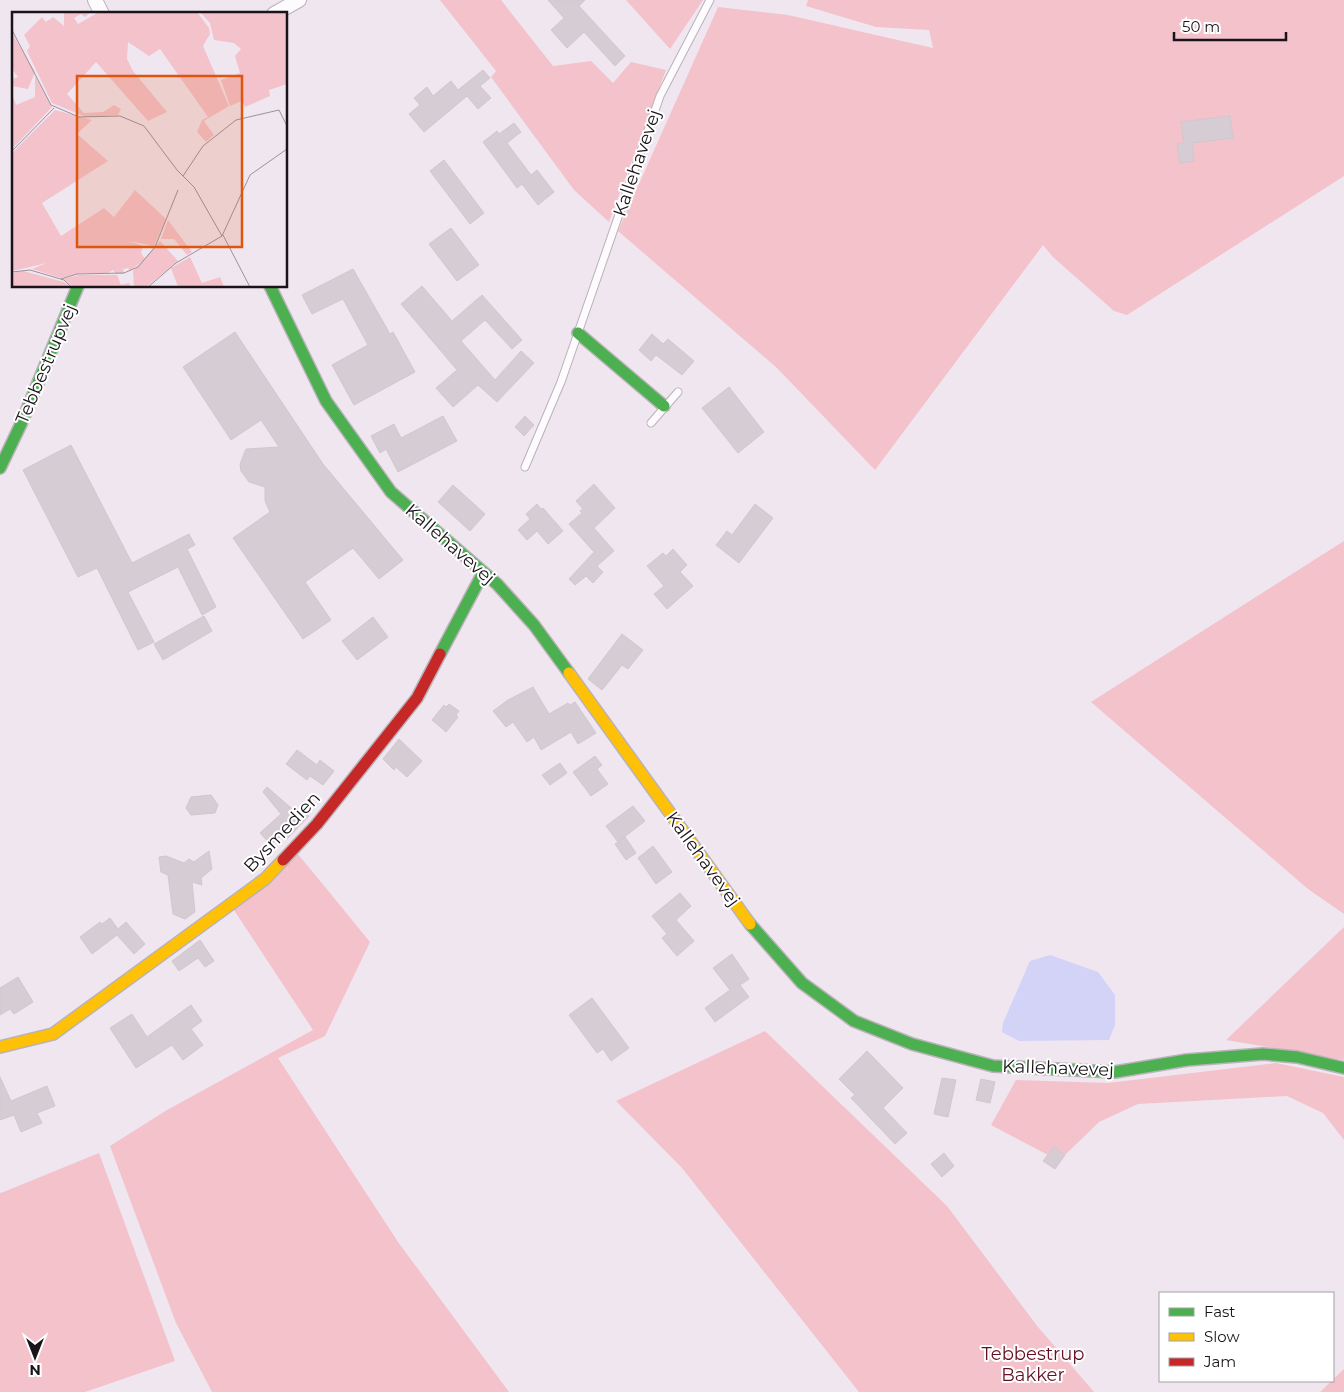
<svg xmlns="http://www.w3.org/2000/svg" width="1344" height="1392" viewBox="0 0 1344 1392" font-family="Montserrat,sans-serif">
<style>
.green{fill:#f3c2cb}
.water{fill:#d3d2f7}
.building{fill:#d6cdd4;stroke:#d1c7ce}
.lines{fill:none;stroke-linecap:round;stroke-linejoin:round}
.lane-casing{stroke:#b9b2b9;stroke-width:9}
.street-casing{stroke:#b9b2b9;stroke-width:16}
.fast-casing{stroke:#b9b2b9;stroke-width:14}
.slow-casing{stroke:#b9b2b9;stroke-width:14}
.jam-casing{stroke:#b9b2b9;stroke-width:14}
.lane{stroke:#fdfbfd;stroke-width:7}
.street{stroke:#fdfbfd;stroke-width:14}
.fast{stroke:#4caf50;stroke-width:11}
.slow{stroke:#ffc107;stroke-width:11}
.jam{stroke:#c62828;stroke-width:11}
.labels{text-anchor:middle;stroke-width:4;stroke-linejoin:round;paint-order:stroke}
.street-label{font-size:18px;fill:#1a141a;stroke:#fff}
.park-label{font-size:18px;fill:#631023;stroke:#fff}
.inset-road{fill:none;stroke:#9a929a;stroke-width:1}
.view{fill:#de560d;fill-opacity:0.15;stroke:#de560d;stroke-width:2.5}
.inset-edge{fill:none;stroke:#1a141a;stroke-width:2.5}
</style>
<rect width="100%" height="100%" fill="#f0e6f0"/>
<g class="green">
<polygon points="440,0 501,0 553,66 591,61 613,83 631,62 666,70 609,222 574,190 491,77 496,71"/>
<polygon points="626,0 703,0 670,49"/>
<polygon points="808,0 1344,0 1344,176 1127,315 1114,311 1053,257 1043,245 875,470 777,368 618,231 718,7 788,15 933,48 929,30 876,27 806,6"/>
<polygon points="1344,541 1344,914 1308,889 1091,702"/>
<polygon points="298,854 370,942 325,1036 278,1058 398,1242 509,1392 212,1392 176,1323 110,1146 167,1110 313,1030 234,910"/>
<polygon points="1344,927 1344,1060 1226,1040"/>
<polygon points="765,1031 947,1206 1038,1327 1094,1392 859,1392 682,1168 616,1101"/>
<polygon points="1276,1063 1344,1077 1344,1140 1323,1113 1287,1096 1138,1104 1099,1122 1065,1155 1054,1147 1048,1155 991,1125 1016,1080 1108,1083"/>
<polygon points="99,1153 175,1361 85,1392 0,1392 0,1192 1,1193"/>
<polygon points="1344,1369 1344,1392 1320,1392"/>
</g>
<polygon class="water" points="1050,955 1098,972 1115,995 1115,1025 1109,1040 1019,1041 1002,1032 1003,1023 1030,961"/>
<g class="building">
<polygon points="548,0 585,0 579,6 625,56 615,66 584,32 567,48 551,30 564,18"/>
<polygon points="483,70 490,78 480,86 491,98 478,109 467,96 424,132 409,114 420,105 414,98 427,87 433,96 451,81 458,90"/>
<polygon points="1230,116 1233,138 1192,143 1194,161 1180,163 1177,143 1184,143 1181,122"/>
<polygon points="514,123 521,132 507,143 531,175 537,170 554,192 538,205 522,184 517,188 483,142 497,131 499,134"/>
<polygon points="444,160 484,213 470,224 430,171"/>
<polygon points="451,228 479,265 457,281 429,244"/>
<polygon points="353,269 390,334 393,332 415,372 354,405 332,365 368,345 343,299 312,314 302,295"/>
<polygon points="422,286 452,321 482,295 522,340 512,349 485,320 461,341 495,380 521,351 534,363 497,402 478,385 453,407 436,388 457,370 401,304"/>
<polygon points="235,332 323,464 403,560 379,579 353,548 305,582 331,620 303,639 233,538 270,512 265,501 265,487 249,482 241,471 240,464 246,449 279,447 261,420 231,440 183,367"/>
<polygon points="652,334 663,344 668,339 694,361 682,375 656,355 651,361 639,350"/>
<polygon points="729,387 764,432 738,453 702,408"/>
<polygon points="443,416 457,441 398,472 386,449 380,453 371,436 394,424 401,438"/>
<polygon points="525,416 534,425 524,436 515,427"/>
<polygon points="71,445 132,563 189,534 195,545 187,549 216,607 202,615 178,567 128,592 154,642 138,650 97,568 78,577 23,470"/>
<polygon points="594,484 615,508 594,528 614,551 597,566 603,572 593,583 586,576 575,585 569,579 594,552 569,524 582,513 580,511 583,509 576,501"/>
<polygon points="453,485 485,514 470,531 438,502"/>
<polygon points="537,504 541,509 543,508 563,531 548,544 537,531 527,540 518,530 530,519 526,514"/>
<polygon points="755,504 773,518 739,563 716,545 727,531 732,535"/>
<polygon points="673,549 687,565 680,572 693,586 667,609 654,594 664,586 647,566 663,553 666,556"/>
<polygon points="204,616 212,631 163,660 154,644"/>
<polygon points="373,617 388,637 357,660 342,641"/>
<polygon points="622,634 643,650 628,669 622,665 602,690 588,679"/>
<polygon points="533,687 549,714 568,703 570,705 575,702 596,733 578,744 571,732 541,750 534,737 527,742 513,722 506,727 493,711 508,700"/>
<polygon points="449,704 459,711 456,715 458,717 446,732 432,720 444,705 446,707"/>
<polygon points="399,739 422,761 407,777 396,767 394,770 383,759"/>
<polygon points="297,750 317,765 320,760 334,771 323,785 310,776 307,780 286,764"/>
<polygon points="595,756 602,765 597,769 608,784 591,796 573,772"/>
<polygon points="560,763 567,773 550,785 542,775"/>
<polygon points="267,787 298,814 302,809 309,816 287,839 282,835 271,845 260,833 281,814 263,792"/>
<polygon points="211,795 218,805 215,813 191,815 186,808 191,797"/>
<polygon points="633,806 645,821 618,842 606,826"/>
<polygon points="625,837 636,853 626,860 615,844"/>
<polygon points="653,846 672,872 656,884 638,858"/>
<polygon points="209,851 212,869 201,878 202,885 192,882 195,912 185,919 173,914 168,875 161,872 159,857 166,856 184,863 189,859 194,862"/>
<polygon points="680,893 691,906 676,920 694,941 677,956 662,938 667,934 652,916"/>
<polygon points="110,918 118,929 126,922 145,944 134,954 117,935 92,954 80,937 100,922 102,924"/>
<polygon points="200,940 214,961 205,967 198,958 179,971 172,961"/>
<polygon points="732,954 749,979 740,985 749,997 715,1022 705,1008 730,990 713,968"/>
<polygon points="18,977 33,1002 14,1014 10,1009 0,1015 0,988"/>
<polygon points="592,998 629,1048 611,1061 603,1049 597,1053 569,1015"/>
<polygon points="191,1005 202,1021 191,1029 203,1045 183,1060 172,1045 136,1068 110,1028 132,1014 147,1037"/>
<polygon points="867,1051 903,1088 883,1108 907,1133 895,1144 851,1098 855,1095 839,1079"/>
<polygon points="0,1077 11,1101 47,1086 55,1106 37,1113 42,1123 21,1132 14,1115 0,1120"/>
<polygon points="942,1078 956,1080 948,1117 934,1114"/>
<polygon points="981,1079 995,1082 990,1103 976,1100"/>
<polygon points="1054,1147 1065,1155 1055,1169 1043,1161"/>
<polygon points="944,1153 954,1166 942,1177 931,1164"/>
</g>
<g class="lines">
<g class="lane-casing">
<g id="lane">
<polyline points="651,423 678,392"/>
<polyline points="525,467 561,382 660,96 710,0"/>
</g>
</g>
<g class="street-casing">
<g id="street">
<polyline points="95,0 102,14"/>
<polyline points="274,14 299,0"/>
</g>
</g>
<g class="fast-casing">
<g id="fast">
<polyline points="270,286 326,401 391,492 497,584 534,625 569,673"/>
<polyline points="578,333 664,406"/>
<polyline points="0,468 21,424 78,286"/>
<polyline points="440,654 483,573"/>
<polyline points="750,924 802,983 854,1021 912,1044 993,1066 1115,1072 1187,1060 1263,1054 1297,1057 1344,1068"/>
</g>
</g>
<g class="slow-casing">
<g id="slow">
<polyline points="569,673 750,924"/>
<polyline points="0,1047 53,1034 265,879 283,860"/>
</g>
</g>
<g class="jam-casing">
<polyline id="jam" points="283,860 317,824 417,698 440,654"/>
</g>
<use href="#lane" class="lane"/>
<use href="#street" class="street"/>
<use href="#fast" class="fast"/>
<use href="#slow" class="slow"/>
<use href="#jam" class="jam"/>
</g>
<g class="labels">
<g class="street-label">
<text transform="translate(637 163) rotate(-71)" y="6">Kallehavevej</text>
<text transform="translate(46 364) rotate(-67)" y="6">Tebbestrupvej</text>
<text transform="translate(450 544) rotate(41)" y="6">Kallehavevej</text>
<text transform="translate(282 832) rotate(-47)" y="6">Bysmedien</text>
<text transform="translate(703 859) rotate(54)" y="6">Kallehavevej</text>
<text transform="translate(1058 1068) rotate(2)" y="6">Kallehavevej</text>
</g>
<g class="park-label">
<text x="1033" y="1360">Tebbestrup<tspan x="1033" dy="21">Bakker</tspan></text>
</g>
</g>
<g transform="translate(12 12)">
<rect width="275" height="275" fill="#f0e6f0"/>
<path d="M52,0H79L73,5L69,2L62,6L66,12L87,0H185L197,16L198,22L191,34L217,94L192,109L202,123L194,130L185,120L190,108L196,105L148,37L137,44L116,30L115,47L121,59L155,100L136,109L84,50L55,82L72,101L91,100L102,93L109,97L106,103L74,105L40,91L15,39L18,34L12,23L30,5L34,10L41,5L52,14ZM188,0H275V72L257,78L258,84L233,95L230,89L218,94L209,68L228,61L223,44L229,37L222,31L202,28L198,11ZM0,21L23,60L16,77L0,74V67L6,65L0,57ZM23,64L40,95L0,137V82L4,93L23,85ZM43,98L80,108L65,122L96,149L30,191L49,224L92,196L102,205L123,178L154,207L142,234L116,229L131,234L129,241L133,247L118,259L116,256L111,257L112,261L104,262L101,258L96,261H70L49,266L20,257L35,251L0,259V141ZM156,208L180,240L175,243L162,227H149ZM148,229L166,249L134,275H122L121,259ZM178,245L190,271L208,265L212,275H166L159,256ZM11,259L52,270L58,275H0V261ZM67,263H105L109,273L117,271L119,275H60L51,267Z" fill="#f3c2cb"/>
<path class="inset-road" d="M0,18L39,93L67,105L108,104L132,114L165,158L182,175L210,224M0,139L42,96M171,164L191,134L224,108L267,98L275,114M211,223L238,275M0,260L18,258L52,268L59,275M49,267L65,262L112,261L126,255L143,235L166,178M136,275L164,251L210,224L238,163L275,137"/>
<path class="view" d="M65,64H230V235H65Z"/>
<rect width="275" height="275" class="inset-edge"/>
</g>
<rect x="1159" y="1292" width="175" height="90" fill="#ffffff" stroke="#a3a1a3"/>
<rect x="1169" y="1308" width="25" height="8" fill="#4caf50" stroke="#a3a1a3"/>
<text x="1204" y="1317" font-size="15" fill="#1a141a">Fast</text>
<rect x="1169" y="1333" width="25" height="8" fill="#ffc107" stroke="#a3a1a3"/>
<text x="1204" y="1342" font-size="15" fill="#1a141a">Slow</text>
<rect x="1169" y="1358" width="25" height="8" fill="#c62828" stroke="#a3a1a3"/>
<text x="1204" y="1367" font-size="15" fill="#1a141a">Jam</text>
<g transform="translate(35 1357) rotate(180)" stroke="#ffffff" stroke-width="4" paint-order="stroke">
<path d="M0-4L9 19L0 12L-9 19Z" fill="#1a141a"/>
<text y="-8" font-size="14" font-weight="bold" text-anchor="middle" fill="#1a141a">N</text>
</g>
<path d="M1174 32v8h112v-8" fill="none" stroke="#1a141a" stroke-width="2.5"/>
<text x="1182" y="32" font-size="15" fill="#1a141a" stroke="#ffffff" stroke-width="4" paint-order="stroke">50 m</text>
</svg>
